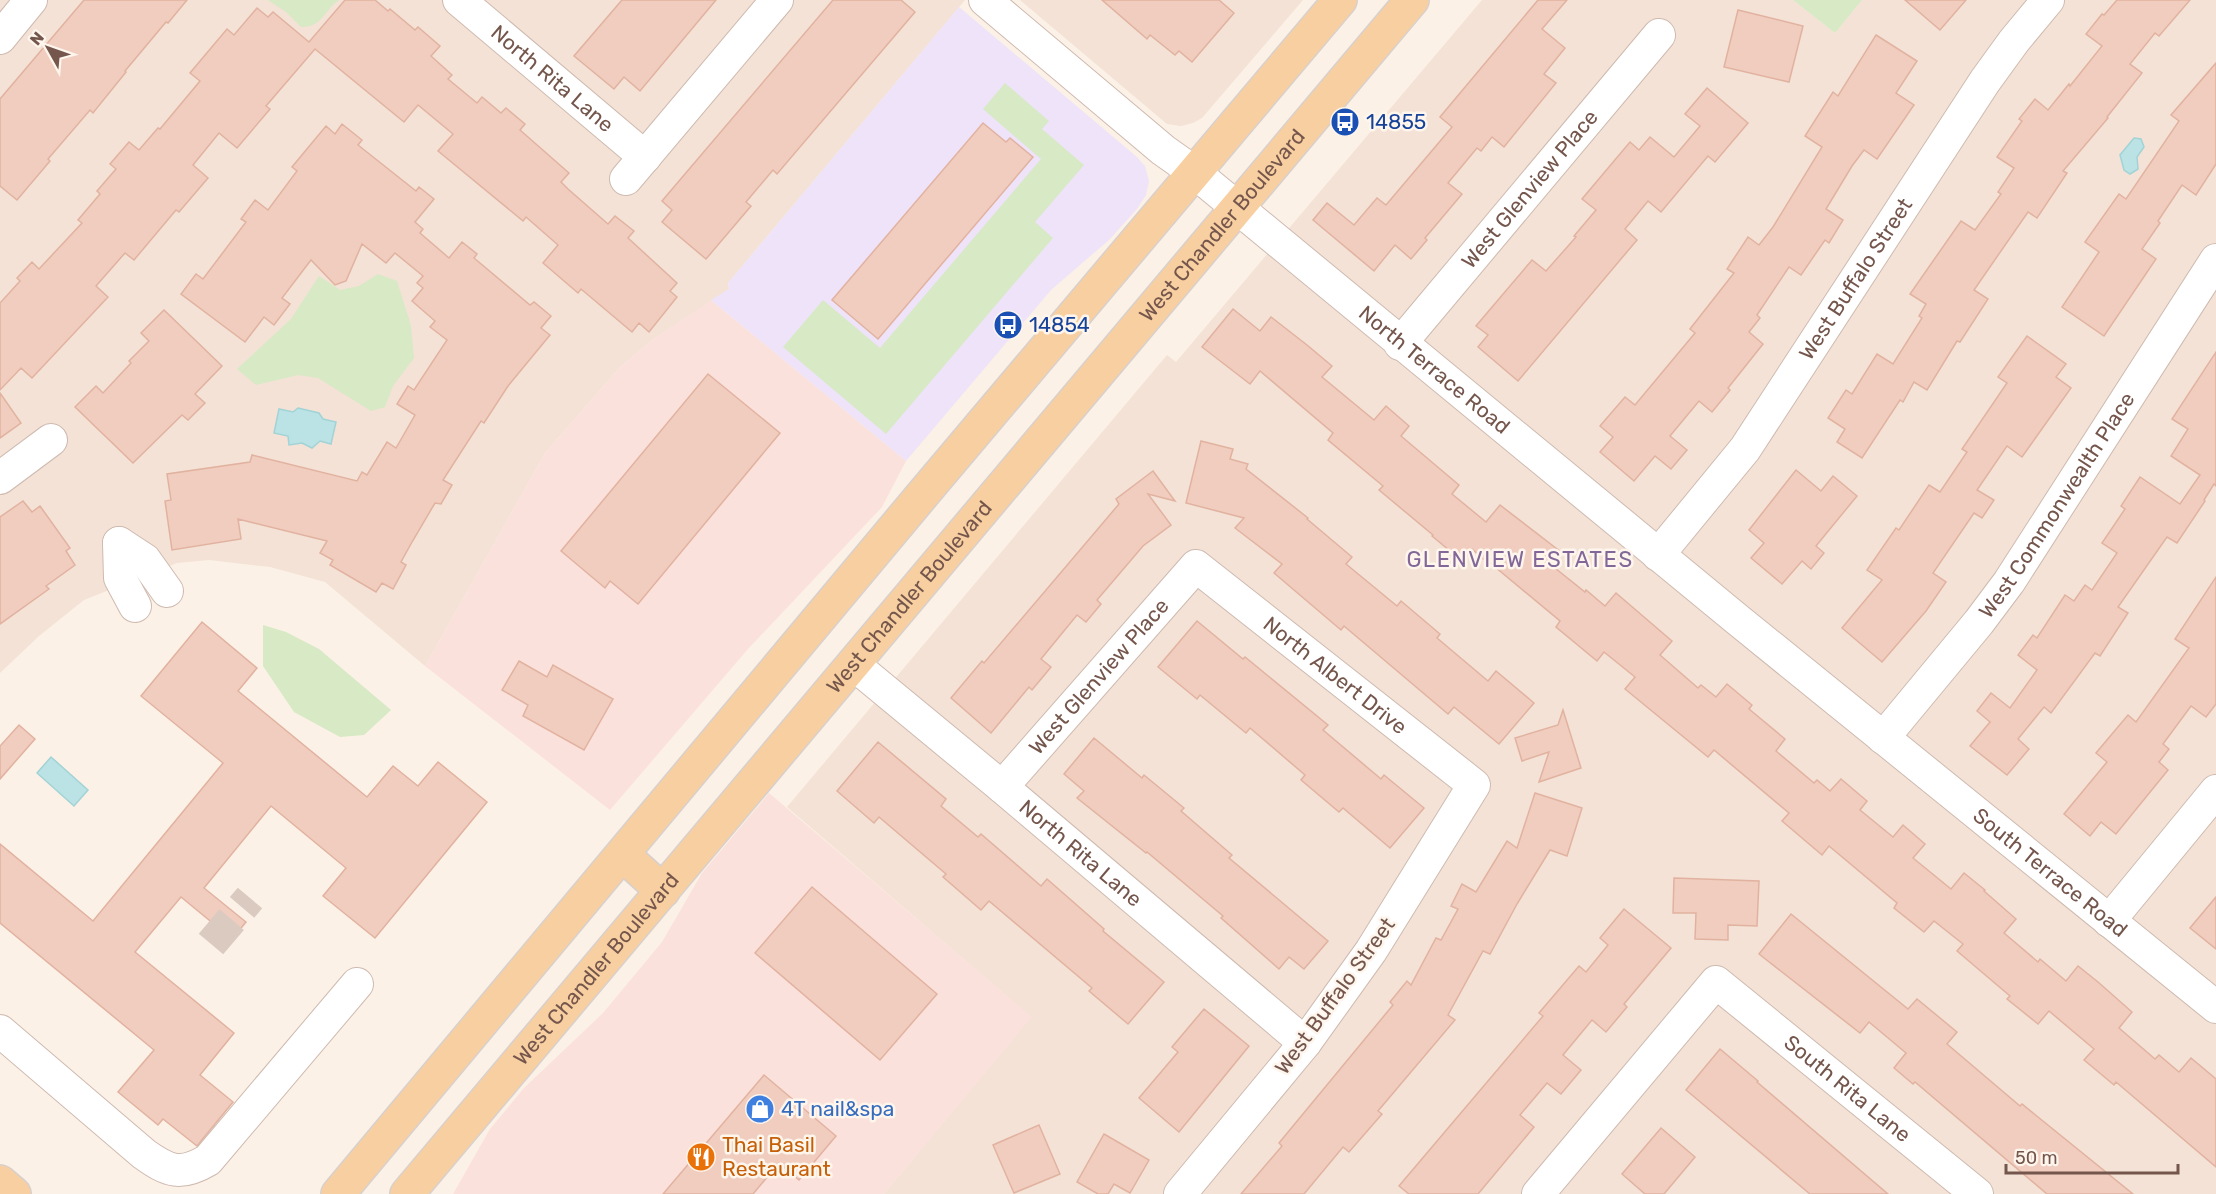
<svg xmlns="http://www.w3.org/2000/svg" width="2216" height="1194" viewBox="0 0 2216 1194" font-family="Rubik,sans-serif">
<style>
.residential{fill:#f3e2d5}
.commercial{fill:#fbe1db}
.education{fill:#eee3f8}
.green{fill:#d7e9c5}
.water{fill:#bbe3e5;stroke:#a2d3d6;stroke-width:1.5}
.building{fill:#f0cdbf;stroke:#e2b2a0;stroke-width:1.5}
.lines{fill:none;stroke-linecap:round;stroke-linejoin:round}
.minor-tunnel{stroke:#dacac0;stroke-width:32;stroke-dasharray:32 16;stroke-linecap:butt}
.minor-casing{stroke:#cfbab0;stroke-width:34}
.major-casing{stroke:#d8d0cd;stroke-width:36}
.minor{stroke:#fff;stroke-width:32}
.major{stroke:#f8cfa1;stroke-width:33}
.labels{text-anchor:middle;stroke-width:5;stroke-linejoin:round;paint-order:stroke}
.street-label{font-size:21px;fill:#74564c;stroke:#fef6ed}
.transit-label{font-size:21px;fill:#164399;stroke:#fef6ed;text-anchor:start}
.shop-label{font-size:21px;fill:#366cbe;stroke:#fef6ed;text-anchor:start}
.food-label{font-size:21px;fill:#c56008;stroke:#fef6ed;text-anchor:start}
.neighbourhood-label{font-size:22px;letter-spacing:1.5px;fill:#826798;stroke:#fef6ed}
</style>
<rect width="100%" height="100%" fill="#fcf1e6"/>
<g class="residential">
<polygon points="0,0 965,0 728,283 729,289 652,340 620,367 545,453 425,666 325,582 270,567 209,560 177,563 84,600 39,636 0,673"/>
<polygon points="1020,0 1303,0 1202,118 1193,123 1181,126 1167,124"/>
<polygon points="1482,0 1793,0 1835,33 1862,0 2216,0 2216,1194 884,1194 1031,1017 787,807 1167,355 1176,362"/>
</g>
<g class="commercial">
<polygon points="711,300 906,461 882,507 748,649 610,810 425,666 545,453 620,367 652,340"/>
<polygon points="769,793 1032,1017 884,1194 453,1194 490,1129 524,1088 603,1013 662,942 702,873"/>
</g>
<polygon class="education" points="959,7 1137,157 1145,166 1149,181 1146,195 1137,209 1109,240 1051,290 906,461 711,300 729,289 728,283"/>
<g class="green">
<path d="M268,0H339C323,11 323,27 301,27L286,12Z"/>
<polygon points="1793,0 1862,0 1835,33"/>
<polygon points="1005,83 1049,121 1042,129 1084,165 1035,222 1053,238 886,434 783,347 823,300 880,348 1041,159 983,109"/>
<polygon points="378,274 397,281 411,326 414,358 393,386 385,407 371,411 318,378 298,375 256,385 237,369 291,319 319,276 340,290 359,286"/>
<polygon points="263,625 286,632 319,649 391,710 364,735 340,737 294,712 263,666"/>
</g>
<g class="water">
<polygon points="2134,138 2141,139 2144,147 2137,157 2138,169 2130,174 2124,170 2120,155"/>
<polygon points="298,408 319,413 323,419 336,422 331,444 320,441 312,448 302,443 289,445 288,436 274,433 279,409 293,412"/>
<polygon points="51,757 88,790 74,806 37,773"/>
</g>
<g class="building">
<polygon points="84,0 187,0 168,23 166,22 125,71 126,72 93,113 90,110 48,159 50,161 17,200 0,186 0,99"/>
<polygon points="345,0 375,0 388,11 390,9 415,30 418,27 440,46 431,56 452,75 448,79 477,103 482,97 501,113 506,108 525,124 520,130 569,173 561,182 568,189 608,224 615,216 634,231 628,238 677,283 670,291 677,297 649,332 639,323 632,332 581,289 578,293 543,263 558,245 526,217 523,221 438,151 453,134 418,105 404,122 315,49 266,106 270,109 237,148 219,133 193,165 208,178 179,212 176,210 134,260 125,253 96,286 108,297 32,378 21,368 0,390 0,303 20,281 17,278 32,262 39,269 82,223 78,220 100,194 97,191 116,169 110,164 129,142 139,150 158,128 160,129 200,81 190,73 227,29 234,35 257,8 268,17 273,12 309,42"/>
<polygon points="622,0 716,0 640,91 624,77 614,89 574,56"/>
<polygon points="833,0 901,0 915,12 777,174 773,170 746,202 751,206 706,259 662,222 672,210 662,201"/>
<polygon points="1102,0 1219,0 1234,13 1192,62 1179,51 1175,55 1150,35 1147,39"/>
<polygon points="1538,0 1567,0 1542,29 1565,48 1544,74 1556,83 1504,147 1492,137 1481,151 1477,148 1448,183 1462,194 1425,238 1427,240 1411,259 1395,245 1374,271 1313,220 1327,203 1354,225 1377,198 1386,205 1452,127 1440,117"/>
<polygon points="1905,0 1966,0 1940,30"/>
<polygon points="2117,0 2190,0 2159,36 2155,33 2130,64 2142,73 2107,117 2108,118 2063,171 2067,173 2037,218 2028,212 1974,290 1988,299 1960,342 1957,341 1927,390 1914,382 1903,402 1900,400 1862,458 1837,442 1845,429 1828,418 1846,390 1852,394 1877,354 1893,364 1922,318 1919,316 1926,304 1910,294 1961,221 1975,230 2001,194 1998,192 2014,168 1997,157 2022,121 2019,119 2035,99 2048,110 2069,84 2070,86 2102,46 2086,34 2102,14 2104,15"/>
<polygon points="1738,10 1803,26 1789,82 1724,67"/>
<polygon points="1876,35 1917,61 1896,93 1914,105 1877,159 1864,150 1852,166 1826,209 1843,220 1829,243 1825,240 1801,275 1789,267 1757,315 1760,318 1749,332 1763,344 1728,388 1730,390 1712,412 1699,401 1670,436 1687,450 1671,469 1655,456 1634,481 1600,452 1613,437 1600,426 1625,397 1635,405 1695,333 1690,329 1734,273 1727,269 1748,237 1759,245 1773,227 1822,147 1805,136 1833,92 1838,96"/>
<polygon points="2216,63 2216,164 2196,195 2182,185 2158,221 2160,223 2142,249 2156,259 2104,336 2062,307 2099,252 2085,242 2119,194 2126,199 2179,121 2171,115"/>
<polygon points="1707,88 1748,123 1715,162 1708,156 1661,212 1648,201 1625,229 1637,240 1518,381 1478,347 1488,335 1476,326 1532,260 1546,271 1576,237 1574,236 1596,210 1582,199 1630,142 1639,150 1650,137 1674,157 1700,126 1685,114"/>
<polygon points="983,123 1006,142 1010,138 1033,157 878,339 832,300"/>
<polygon points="342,124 362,140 358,145 416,191 419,187 434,199 415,222 423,229 420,233 449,258 462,242 477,254 474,258 530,305 534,302 551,316 541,328 550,335 508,386 484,423 481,421 443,480 452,485 441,504 435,503 412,542 401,562 406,565 393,589 382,583 376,592 330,565 333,560 320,553 327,541 238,519 241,539 172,550 165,501 171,500 167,474 250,462 252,455 357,481 362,472 367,475 387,442 396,448 415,415 397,404 408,386 414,390 447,340 430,327 435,321 412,301 423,288 417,283 423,276 395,253 386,263 362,244 346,281 335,285 311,260 282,298 290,304 274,325 264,317 245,342 181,294 196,274 203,279 246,222 241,219 255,200 268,210 297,171 292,167 326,126 335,134"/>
<polygon points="1233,309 1260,331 1271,317 1307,345 1332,366 1322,377 1374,420 1386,406 1409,426 1401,436 1459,485 1452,494 1486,522 1500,505 1561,552 1550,564 1585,592 1586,590 1605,606 1616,593 1672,641 1660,655 1698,688 1701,685 1716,697 1727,684 1752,705 1749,709 1785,739 1776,751 1814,783 1817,780 1830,791 1841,779 1867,801 1860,810 1893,837 1903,825 1925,844 1913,858 1951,889 1964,873 1985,890 1984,891 2016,919 2004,933 2038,962 2040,959 2066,981 2078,966 2098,982 2132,1012 2119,1028 2155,1059 2159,1055 2179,1072 2191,1058 2216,1079 2216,1167 2116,1082 2114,1085 2084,1060 2094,1049 2049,1011 2038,1024 2007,999 2010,996 1957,951 1963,944 1934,921 1924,932 1894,908 1897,903 1829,846 1822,855 1782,821 1789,813 1714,750 1708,757 1625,689 1635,677 1604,652 1597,661 1556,627 1560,621 1489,562 1488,563 1472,549 1462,561 1432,536 1433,535 1379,490 1383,486 1328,440 1333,433 1260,371 1250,384 1202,347"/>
<polygon points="164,310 222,366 195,394 205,403 188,420 182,415 133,463 75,407 96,386 103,393 131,363 129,361 149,341 141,333"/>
<polygon points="2027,336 2066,364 2056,377 2071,388 2022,457 2007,446 1977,490 1994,500 1982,518 1974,513 1933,573 1946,582 1926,611 1882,662 1842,628 1882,580 1867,570 1896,528 1899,530 1929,485 1940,492 1967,452 1962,449 2007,383 1998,377"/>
<polygon points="2216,352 2216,486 2214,484 2204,500 2205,501 2177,543 2167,537 2118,607 2128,613 2100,656 2095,653 2051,713 2044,707 2018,739 2029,749 2007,775 1970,746 1990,722 1977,711 1991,693 2010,708 2037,670 2018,655 2033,635 2037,638 2065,595 2074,601 2085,585 2092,590 2117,553 2102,543 2125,509 2121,506 2140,477 2180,504 2200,475 2171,456 2188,429 2172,419"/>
<polygon points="708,374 780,433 638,604 610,581 605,588 561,551"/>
<polygon points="0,393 21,423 0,438"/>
<polygon points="1201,441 1233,449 1230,459 1248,464 1246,469 1308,518 1307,519 1352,557 1346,564 1397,606 1401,601 1440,634 1437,638 1488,681 1496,671 1534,703 1499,744 1454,707 1448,714 1344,626 1341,630 1274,573 1282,564 1235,528 1244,518 1186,503"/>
<polygon points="1796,470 1821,491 1833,476 1857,496 1816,546 1824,553 1811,569 1802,561 1782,584 1751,558 1764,543 1749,530"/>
<polygon points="1153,471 1175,501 1148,494 1171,525 1143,546 1097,600 1101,604 1086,622 1077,615 1041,659 1051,667 1032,690 1029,687 991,733 951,698 982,661 984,663 1119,504 1116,499"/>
<polygon points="23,501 32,512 40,506 70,548 66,551 75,565 46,586 49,589 0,624 0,517"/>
<polygon points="2216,577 2216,704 2206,717 2191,706 2163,744 2169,749 2159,762 2168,770 2116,834 2101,822 2090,836 2064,814 2107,762 2096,753 2128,715 2136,722 2189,648 2175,639"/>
<polygon points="1197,621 1243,659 1245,657 1328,725 1323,730 1381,779 1384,775 1424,808 1390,848 1343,808 1339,812 1301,780 1305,775 1250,728 1246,733 1200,695 1197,699 1158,667"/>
<polygon points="202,622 257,668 238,691 367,797 393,766 418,786 438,762 487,802 375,938 323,896 346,868 271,806 204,888 246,922 232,939 181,897 135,952 234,1033 200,1075 233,1102 197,1146 163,1119 158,1125 118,1092 154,1050 0,923 0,844 93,921 223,763 141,696"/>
<polygon points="519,661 547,677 553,665 613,699 584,750 523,716 528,705 502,690"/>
<polygon points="1563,710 1581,768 1539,782 1549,752 1522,761 1515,738 1558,725"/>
<polygon points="19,725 35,739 0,779 0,746"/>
<polygon points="1094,738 1142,778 1144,775 1184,808 1181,811 1232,855 1229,858 1328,941 1304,969 1289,957 1279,969 1221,918 1223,916 1147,852 1146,853 1077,798 1084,791 1064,774"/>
<polygon points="878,742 946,799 941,806 978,837 981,834 1041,886 1047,879 1104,929 1103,931 1164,982 1128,1024 1089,991 1092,988 989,901 981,910 943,877 946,874 879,817 874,823 837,791"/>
<polygon points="1535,793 1582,808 1567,856 1550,850 1517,904 1490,954 1483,951 1448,1015 1455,1020 1378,1111 1382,1114 1349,1152 1343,1147 1304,1194 1241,1194 1282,1146 1279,1143 1393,1005 1390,1002 1407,981 1411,985 1436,938 1441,940 1458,909 1451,906 1462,884 1476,892 1507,841 1517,848"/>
<polygon points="1674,878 1759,881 1757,926 1728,925 1728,940 1695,939 1696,913 1673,913"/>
<polygon points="812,887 937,994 880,1060 755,953"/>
<polygon points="2216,897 2216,949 2190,928"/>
<polygon points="1624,909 1671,948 1624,1004 1627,1007 1606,1032 1592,1020 1563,1055 1581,1070 1561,1094 1547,1083 1520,1115 1534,1127 1478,1194 1409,1194 1399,1186 1543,1016 1539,1013 1579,966 1586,972 1608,945 1600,938"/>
<polygon points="1791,914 1908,1009 1917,999 1957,1032 1947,1044 2020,1106 2022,1104 2133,1194 2047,1194 1915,1082 1913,1084 1894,1068 1906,1053 1869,1022 1860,1033 1759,954"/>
<polygon points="1204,1009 1249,1046 1179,1132 1139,1098 1178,1052 1172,1047"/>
<polygon points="1720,1049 1758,1081 1757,1082 1888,1194 1810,1194 1686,1090"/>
<polygon points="764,1075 836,1136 799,1180 779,1163 753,1194 663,1194"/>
<polygon points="1039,1125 1060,1174 1014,1193 993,1145"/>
<polygon points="1661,1128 1695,1157 1664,1194 1645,1194 1622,1174"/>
<polygon points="1104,1134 1149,1160 1130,1193 1114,1184 1108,1194 1098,1194 1077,1182"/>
</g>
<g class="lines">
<polyline class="minor-tunnel" points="211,944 250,898"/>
<g class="minor-casing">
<g id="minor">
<path id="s1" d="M459,0L645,157"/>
<path id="s2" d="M985,0L1163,150L1194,172L1738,620L2216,1007"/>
<polyline points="0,38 31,0"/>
<polyline points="626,179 777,0"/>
<path id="s3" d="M1400,344L1659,35"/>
<polyline points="0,478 51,440"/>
<polyline points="119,543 145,560 167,591"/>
<polyline points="119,543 120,578 135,606"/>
<path id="s4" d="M1658,555L1745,449L1985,81L2014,41L2048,0"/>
<path id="s5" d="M853,664L1002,787L1305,1043"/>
<path id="s6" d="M1883,738L1979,622L2009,582L2216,260"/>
<path id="s7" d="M1002,787L1196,566L1474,785L1371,951L1305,1043L1180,1194"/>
<polyline points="2109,921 2216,791"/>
<path d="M0,1031L144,1154C169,1172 181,1176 208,1160L357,984"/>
<path id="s8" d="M1538,1194L1716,982L1977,1194"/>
</g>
</g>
<g class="major-casing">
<g id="major">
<polyline points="623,855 663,891"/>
<polyline points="0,1182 14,1194"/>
<polyline points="338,1194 923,494 1340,0"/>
<path id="s9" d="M407,1194L1412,0"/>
</g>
</g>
<use href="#minor" class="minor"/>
<use href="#major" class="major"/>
</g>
<defs>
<g id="bus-disc" transform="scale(1.5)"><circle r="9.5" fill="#1a4fb4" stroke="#fef6ed"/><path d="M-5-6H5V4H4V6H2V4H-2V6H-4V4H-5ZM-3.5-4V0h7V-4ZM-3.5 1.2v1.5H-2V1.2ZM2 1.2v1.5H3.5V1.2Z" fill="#fff"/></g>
<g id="shop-disc" transform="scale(1.5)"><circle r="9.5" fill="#3f7fe0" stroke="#fef6ed"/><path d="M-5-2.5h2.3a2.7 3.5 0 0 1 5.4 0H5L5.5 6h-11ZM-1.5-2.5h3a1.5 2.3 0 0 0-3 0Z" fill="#fff"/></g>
<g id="restaurant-disc" transform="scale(1.5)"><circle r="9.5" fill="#e8710a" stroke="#fef6ed"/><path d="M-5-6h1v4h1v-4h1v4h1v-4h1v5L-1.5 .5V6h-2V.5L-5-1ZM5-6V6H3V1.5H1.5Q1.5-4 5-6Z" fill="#fff"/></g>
</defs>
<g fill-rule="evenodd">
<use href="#bus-disc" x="1345" y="122"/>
<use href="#bus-disc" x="1008" y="325"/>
<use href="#shop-disc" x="760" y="1109"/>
<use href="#restaurant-disc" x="701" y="1157"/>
</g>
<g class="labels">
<g class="street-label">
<text dy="7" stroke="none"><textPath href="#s1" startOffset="122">North Rita Lane</textPath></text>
<text dy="7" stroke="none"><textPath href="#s3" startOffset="202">West Glenview Place</textPath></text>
<text dy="7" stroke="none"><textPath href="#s9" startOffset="1266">West Chandler Boulevard</textPath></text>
<text dy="7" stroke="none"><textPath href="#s4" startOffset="340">West Buffalo Street</textPath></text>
<text dy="7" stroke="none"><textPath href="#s2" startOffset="582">North Terrace Road</textPath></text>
<text dy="7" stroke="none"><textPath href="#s6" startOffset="291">West Commonwealth Place</textPath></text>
<text dy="7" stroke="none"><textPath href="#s9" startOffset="780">West Chandler Boulevard</textPath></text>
<text dy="7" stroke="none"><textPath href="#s7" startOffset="471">North Albert Drive</textPath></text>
<text dy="7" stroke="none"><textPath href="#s7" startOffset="147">West Glenview Place</textPath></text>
<text dy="7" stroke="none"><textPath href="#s5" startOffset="296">North Rita Lane</textPath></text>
<text dy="7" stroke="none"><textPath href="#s2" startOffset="1377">South Terrace Road</textPath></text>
<text dy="7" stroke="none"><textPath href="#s9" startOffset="294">West Chandler Boulevard</textPath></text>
<text transform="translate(1335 996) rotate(-54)" y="7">West Buffalo Street</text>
<text dy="7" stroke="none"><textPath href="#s8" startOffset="446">South Rita Lane</textPath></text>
</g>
<g class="transit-label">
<text x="1366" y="129">14855</text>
<text x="1029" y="332">14854</text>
</g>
<g class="shop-label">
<text x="781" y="1116">4T nail&amp;spa</text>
</g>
<g class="food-label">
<text x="722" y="1152">Thai Basil<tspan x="722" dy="24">Restaurant</tspan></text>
</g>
<g class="neighbourhood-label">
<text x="1520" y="567">GLENVIEW ESTATES</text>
</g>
</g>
<g transform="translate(48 48) rotate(310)" stroke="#fef6ed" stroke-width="4.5" paint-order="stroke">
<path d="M0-4.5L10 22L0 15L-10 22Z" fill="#74564c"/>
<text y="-9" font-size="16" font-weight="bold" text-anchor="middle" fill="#74564c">N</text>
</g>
<path d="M2006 1164v9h172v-9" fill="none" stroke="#74564c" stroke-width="3"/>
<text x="2015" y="1164" font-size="18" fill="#74564c" stroke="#fef6ed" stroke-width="4.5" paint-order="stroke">50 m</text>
</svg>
